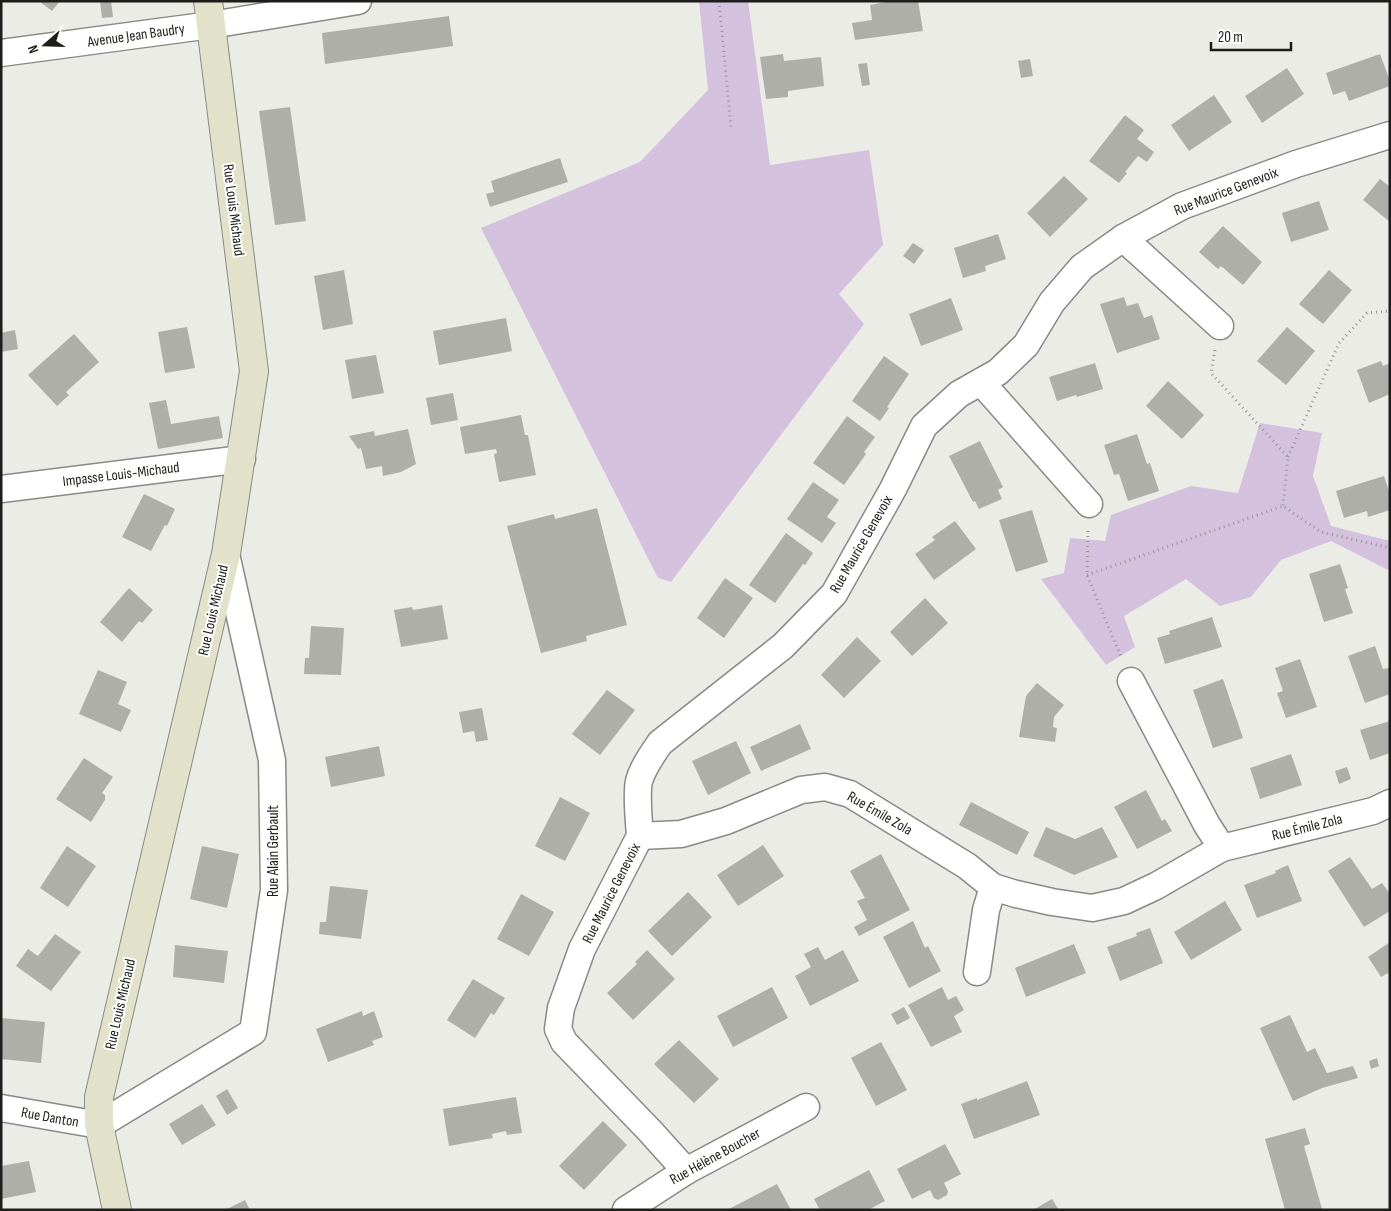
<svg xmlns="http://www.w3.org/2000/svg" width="1391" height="1211" viewBox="0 0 1391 1211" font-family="'Sofia Sans Condensed',sans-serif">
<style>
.green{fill:#d3c1de}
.building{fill:#afafaa}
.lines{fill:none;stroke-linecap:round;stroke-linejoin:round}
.street-casing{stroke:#8a8a85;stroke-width:29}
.secondary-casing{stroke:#8a8a85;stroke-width:30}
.path{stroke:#969693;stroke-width:3;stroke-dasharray:1 4;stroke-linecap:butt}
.street{stroke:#fff;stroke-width:26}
.secondary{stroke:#e2e1c9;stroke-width:28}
.labels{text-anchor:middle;stroke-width:4;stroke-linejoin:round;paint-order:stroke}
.street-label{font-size:15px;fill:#1d1d1b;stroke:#fffffe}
</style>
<rect width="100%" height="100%" fill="#ecece7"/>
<g class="green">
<polygon points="699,1 748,1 770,165 869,150 883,245 839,294 864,324 671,582 658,578 481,228 640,162 708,90"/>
<polygon points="1260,423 1322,433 1313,476 1331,526 1390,541 1390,571 1331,541 1281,560 1251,597 1220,606 1186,579 1124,616 1135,647 1106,665 1041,579 1064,573 1070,538 1105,541 1111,515 1191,486 1238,493"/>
</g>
<g class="building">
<polygon points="39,1 60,1 52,11"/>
<polygon points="100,1 111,1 113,17 102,18"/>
<polygon points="891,1 918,1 923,31 855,40 852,23 872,20 870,5"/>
<polygon points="449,16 453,46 325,64 322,33"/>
<polygon points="783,54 784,61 821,57 824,86 788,91 788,97 766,99 760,57"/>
<polygon points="1380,54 1390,81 1390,86 1349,101 1345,91 1333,95 1326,73"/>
<polygon points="1030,59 1033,76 1021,78 1018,61"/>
<polygon points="867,63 870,85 862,86 858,64"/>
<polygon points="1287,68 1304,94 1262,123 1245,96"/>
<polygon points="1214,95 1232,122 1189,151 1171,125"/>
<polygon points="290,107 306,221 275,225 259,111"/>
<polygon points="1125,115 1144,130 1137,139 1154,152 1147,162 1138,156 1125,172 1127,173 1119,183 1089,161"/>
<polygon points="560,158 568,182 490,207 486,194 494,192 491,181"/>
<polygon points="1064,176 1088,199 1050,237 1027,213"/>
<polygon points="1380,179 1390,187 1390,222 1363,200"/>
<polygon points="1319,201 1329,230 1291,242 1282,213"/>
<polygon points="1223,226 1262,262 1243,285 1221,266 1218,269 1199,252"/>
<polygon points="998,234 1006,259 985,266 986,271 963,278 954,248"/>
<polygon points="913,243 924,250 914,264 903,256"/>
<polygon points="344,270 353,324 323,330 314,276"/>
<polygon points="1329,270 1352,290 1323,324 1299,304"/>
<polygon points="1124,297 1127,306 1138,303 1144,318 1152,315 1160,339 1117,353 1100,304"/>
<polygon points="951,298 963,330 921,346 909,314"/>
<polygon points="506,318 512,351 439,365 433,331"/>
<polygon points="187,327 195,368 165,373 158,332"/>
<polygon points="1287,327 1315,351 1286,385 1257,361"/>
<polygon points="15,330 18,349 1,352 1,333"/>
<polygon points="74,334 99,362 66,392 69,395 57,406 28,375"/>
<polygon points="376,355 384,393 352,399 345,360"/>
<polygon points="884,356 909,374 887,407 889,408 880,421 852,401"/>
<polygon points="1381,361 1383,366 1390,363 1390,394 1369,403 1357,370"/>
<polygon points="1095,363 1103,389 1077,397 1076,395 1057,401 1049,377"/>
<polygon points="1168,381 1204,415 1182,439 1146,406"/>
<polygon points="453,393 458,420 431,425 426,398"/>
<polygon points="166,400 171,424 219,416 223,438 158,449 149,403"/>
<polygon points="521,415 525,435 528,435 536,475 499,482 494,454 497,453 496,449 465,454 460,427"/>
<polygon points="847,416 875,437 864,452 866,454 844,485 813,463"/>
<polygon points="408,429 416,464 401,472 383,476 382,466 366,469 361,448 358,449 349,436 374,431 375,436"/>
<polygon points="1137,434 1147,464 1150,463 1159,491 1128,501 1119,474 1114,475 1104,445"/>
<polygon points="980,441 1003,487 998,490 1002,499 979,509 975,501 973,502 949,456"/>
<polygon points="1384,476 1390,494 1390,510 1368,517 1367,511 1344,518 1336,491"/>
<polygon points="813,482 839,500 827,517 836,523 822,543 787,519"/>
<polygon points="144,494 175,509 167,526 165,525 151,551 122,537"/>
<polygon points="597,508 627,625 586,636 587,641 541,653 507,526 554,514 555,519"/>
<polygon points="1032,510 1048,562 1016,572 999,520"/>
<polygon points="955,521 976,549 934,580 915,554 935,540 932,537"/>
<polygon points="786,533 813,553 805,565 803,564 775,603 749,585"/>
<polygon points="1340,564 1348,588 1345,589 1353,613 1324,622 1309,574"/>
<polygon points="725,578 753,598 724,638 697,618"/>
<polygon points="129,588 153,610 142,623 139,621 122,642 100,622"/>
<polygon points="925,598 948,623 912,656 890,632"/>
<polygon points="442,605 448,639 401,647 394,610 412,607 413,610"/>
<polygon points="1212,617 1222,647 1165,664 1157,638 1170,634 1169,631"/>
<polygon points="311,626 344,628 341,675 304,674 305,658 309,658"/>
<polygon points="857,637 881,661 844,698 821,675"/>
<polygon points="1375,646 1383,669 1389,668 1390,671 1390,694 1365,703 1348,656"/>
<polygon points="1300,659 1317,707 1286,718 1277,693 1283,691 1275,668"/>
<polygon points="98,670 127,682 118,704 131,710 121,732 79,714"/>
<polygon points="1223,679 1243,738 1213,748 1193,690"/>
<polygon points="1037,683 1064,705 1054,717 1053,727 1057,728 1055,742 1019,737 1026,696"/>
<polygon points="607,690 635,710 600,755 572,734"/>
<polygon points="482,708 488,740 476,742 474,731 463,733 459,712"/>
<polygon points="1390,721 1390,753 1370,760 1360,730"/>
<polygon points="800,724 811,749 761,771 750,747"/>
<polygon points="736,741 751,773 708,795 692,761"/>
<polygon points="379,746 385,776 331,787 325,757"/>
<polygon points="1291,754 1302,785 1260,799 1250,768"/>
<polygon points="84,758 113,777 102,793 105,795 105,800 91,822 56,799"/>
<polygon points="1347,767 1351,779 1339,784 1335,771"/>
<polygon points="1146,790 1162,821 1165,819 1172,831 1137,849 1114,807"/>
<polygon points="560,797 590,813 565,861 535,846"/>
<polygon points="971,802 1029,832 1017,855 959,825"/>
<polygon points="1046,827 1075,839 1102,827 1118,857 1074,875 1033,856"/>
<polygon points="763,845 784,876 738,906 717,875"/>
<polygon points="67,846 96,866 68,907 40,888"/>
<polygon points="202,846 239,854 227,908 190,899"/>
<polygon points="881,854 910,910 859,936 854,927 867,920 857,901 865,898 850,871"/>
<polygon points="1350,857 1372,889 1382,883 1390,894 1390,911 1364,927 1328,871"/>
<polygon points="1288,865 1302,901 1257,918 1244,885 1276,873 1275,871"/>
<polygon points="330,886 368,890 361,939 319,934 320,922 326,922"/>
<polygon points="688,892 712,917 672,956 648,931"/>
<polygon points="521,894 554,912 529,956 497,939"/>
<polygon points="1225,901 1242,930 1191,960 1174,932"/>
<polygon points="913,921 925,948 928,946 941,971 909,988 883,937"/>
<polygon points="1150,928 1163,963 1120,981 1107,947 1137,936 1136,933"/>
<polygon points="55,934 81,952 51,991 16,966 28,949 38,956"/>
<polygon points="1390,942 1390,972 1381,977 1368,957"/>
<polygon points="1074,944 1086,973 1026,997 1015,968"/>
<polygon points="175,945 228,951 224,983 173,977"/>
<polygon points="818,947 825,960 843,950 859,981 810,1006 795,976 811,967 804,954"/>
<polygon points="647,950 675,979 633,1020 607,993 637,964 635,962"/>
<polygon points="473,979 505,998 494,1015 491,1013 475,1038 447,1020"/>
<polygon points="772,987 788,1018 733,1047 717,1016"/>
<polygon points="942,987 948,1000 956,996 964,1010 954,1016 962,1032 931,1047 908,1005"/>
<polygon points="904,1007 910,1018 897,1025 891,1014"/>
<polygon points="362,1011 363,1016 374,1011 383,1037 372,1041 374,1045 328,1062 316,1029"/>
<polygon points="1290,1015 1307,1052 1315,1048 1327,1073 1353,1066 1358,1078 1322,1088 1293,1101 1260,1028"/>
<polygon points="1,1018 45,1022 41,1063 1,1059"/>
<polygon points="679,1040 719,1079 694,1103 654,1064"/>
<polygon points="881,1042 907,1090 876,1106 851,1058"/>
<polygon points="1377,1058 1379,1066 1371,1069 1369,1061"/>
<polygon points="1027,1081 1040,1115 974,1139 961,1104 977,1098 977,1100"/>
<polygon points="227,1089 238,1108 227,1115 216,1096"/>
<polygon points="516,1097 522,1133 507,1135 506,1131 492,1134 493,1138 449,1146 443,1109"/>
<polygon points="202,1104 216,1125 182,1145 169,1124"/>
<polygon points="603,1121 627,1145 584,1190 559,1166"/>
<polygon points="1305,1128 1310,1144 1304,1146 1322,1209 1285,1210 1265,1139"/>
<polygon points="945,1144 961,1174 944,1183 948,1191 947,1195 938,1200 934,1198 930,1190 912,1199 897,1169"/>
<polygon points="29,1161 36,1192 1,1199 1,1166"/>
<polygon points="869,1170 885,1201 868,1210 820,1210 814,1199"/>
<polygon points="777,1184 791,1210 727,1210"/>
<polygon points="1052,1199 1059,1210 1033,1210"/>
<polygon points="245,1200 250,1210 225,1210"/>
</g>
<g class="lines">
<g class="street-casing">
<g id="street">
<polyline points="1,53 211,25 358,1"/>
<polyline points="1123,238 1220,326"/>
<polyline points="981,382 1089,504"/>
<polyline points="1,489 242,459"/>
<polyline points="640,836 681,834 726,821 801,790 825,787 850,794 967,866 993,887 1016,894 1052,902 1092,908 1124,901 1156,886 1222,848 1207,825 1131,681"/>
<polyline points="1222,848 1373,811 1390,803"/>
<polyline points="977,972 986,910 993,887"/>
<polyline points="1,1108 99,1125 253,1032 274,890 272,760 226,554"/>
<path d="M686,1171L650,1131L564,1042L558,1029L561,1008L582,949L640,836C639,822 636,795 639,781C643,767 652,755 660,743L783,646L834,594L893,489L924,426L959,394L998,372L1026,345L1052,302L1082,267L1123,238L1182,206L1296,164L1390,135"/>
<polyline points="626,1210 686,1171 806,1107"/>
</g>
</g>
<g class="secondary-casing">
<polyline id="secondary" points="117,1210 99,1125 99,1097 226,554 254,371 208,1"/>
</g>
<g class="path">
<polyline points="719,1 731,127"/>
<polyline points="1215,350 1211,373 1288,457 1283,506"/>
<polyline points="1288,457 1339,343 1367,313 1390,311"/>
<polyline points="1088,531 1087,575 1121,657"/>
<polyline points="1087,575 1283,506 1321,532 1390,548"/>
</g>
<use href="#street" class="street"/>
<use href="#secondary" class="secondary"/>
</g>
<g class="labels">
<g class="street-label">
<text transform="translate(136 35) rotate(-8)" y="5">Avenue Jean Baudry</text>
<text transform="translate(1226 191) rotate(-21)" y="5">Rue Maurice Genevoix</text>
<text transform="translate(234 210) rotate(83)" y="5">Rue Louis Michaud</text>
<text transform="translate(121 474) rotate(-7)" y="5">Impasse Louis-Michaud</text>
<text transform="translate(861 544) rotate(-60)" y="5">Rue Maurice Genevoix</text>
<text transform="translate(213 610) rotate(-77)" y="5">Rue Louis Michaud</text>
<text transform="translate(880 813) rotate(30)" y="5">Rue Émile Zola</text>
<text transform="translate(1307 827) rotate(-14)" y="5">Rue Émile Zola</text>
<text transform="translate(273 851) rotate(-90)" y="5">Rue Alain Gerbault</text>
<text transform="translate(611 893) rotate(-63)" y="5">Rue Maurice Genevoix</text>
<text transform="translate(120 1004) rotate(-77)" y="5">Rue Louis Michaud</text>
<text transform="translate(50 1117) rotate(10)" y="5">Rue Danton</text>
<text transform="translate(715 1156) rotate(-29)" y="5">Rue Hélène Boucher</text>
</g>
</g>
<rect width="1391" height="1211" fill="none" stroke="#1d1d1b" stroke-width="5"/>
<g transform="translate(45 45) rotate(250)" stroke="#fffffe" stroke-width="4" paint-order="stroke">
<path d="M0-4L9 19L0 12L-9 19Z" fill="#1d1d1b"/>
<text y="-8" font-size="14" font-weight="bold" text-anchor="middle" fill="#1d1d1b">N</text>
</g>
<path d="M1211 42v8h80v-8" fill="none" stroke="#1d1d1b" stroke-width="2.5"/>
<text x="1218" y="42" font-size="15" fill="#1d1d1b" stroke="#fffffe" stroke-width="4" paint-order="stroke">20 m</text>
</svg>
